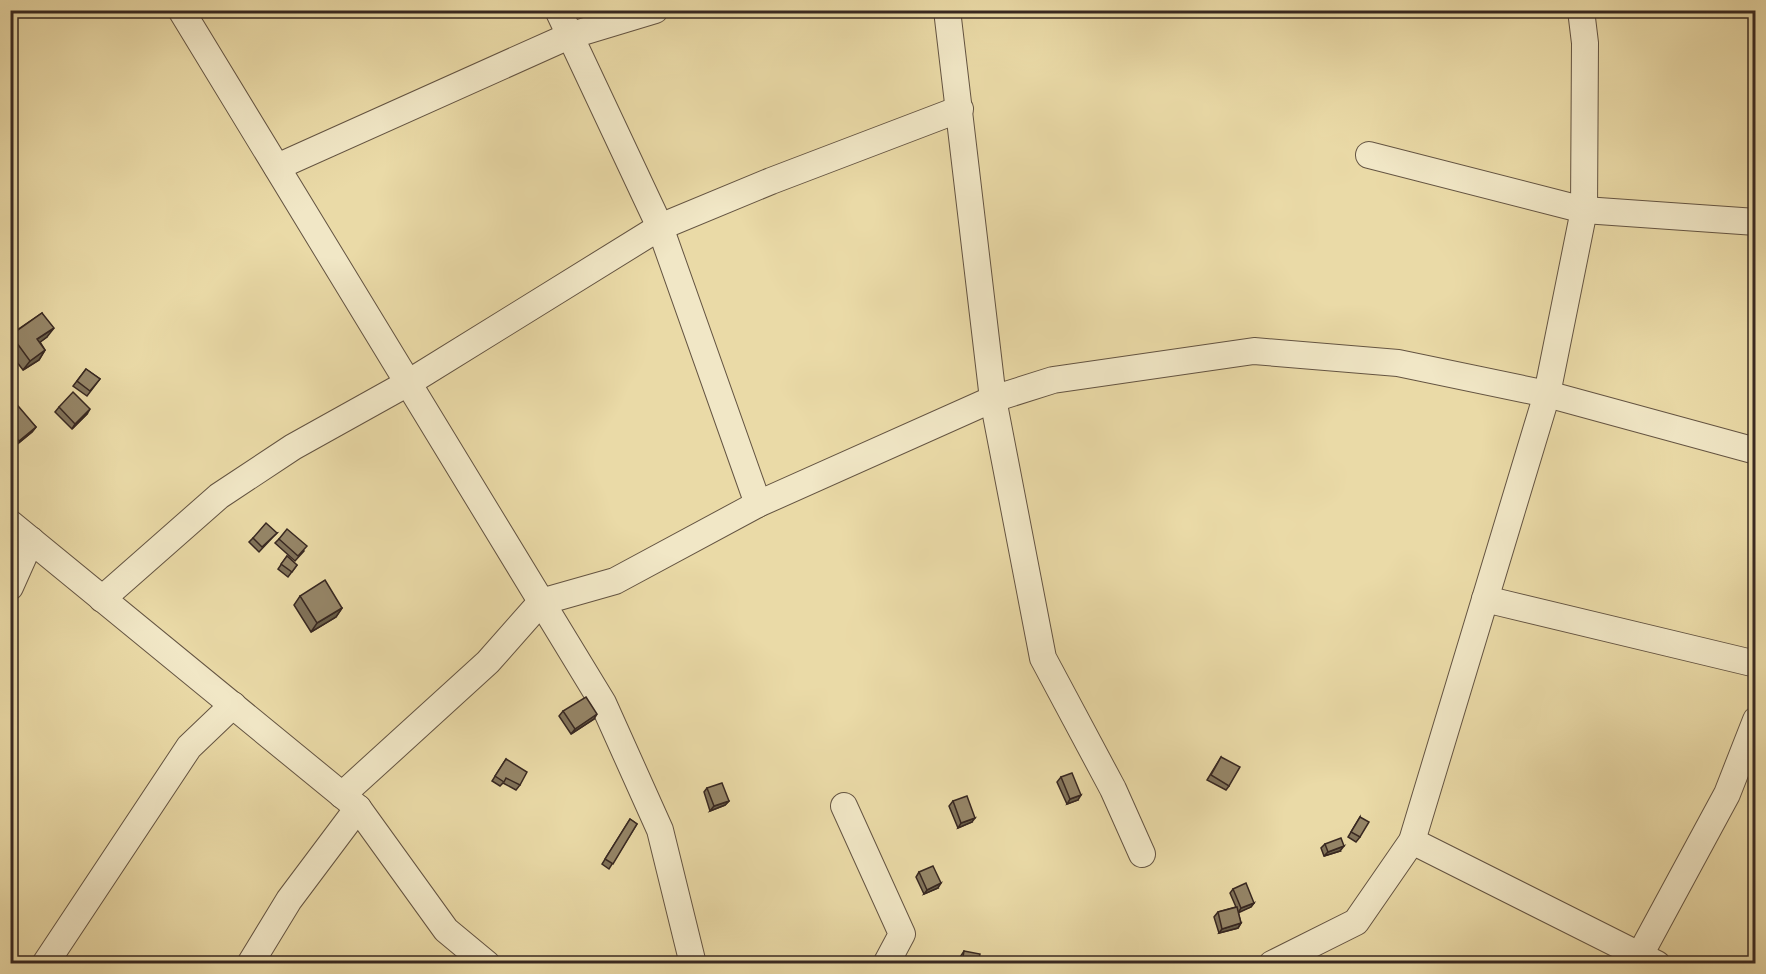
<svg xmlns="http://www.w3.org/2000/svg" width="1766" height="974" viewBox="0 0 1766 974" font-family="Cardo,serif">
<style>
.lines{fill:none;stroke-linecap:round;stroke-linejoin:round}
.street-casing{stroke:#645442;stroke-width:28}
.street{stroke:#f1e7c6;stroke-width:26}
.wall{fill:#807259;stroke:#382821;stroke-width:1.5}
.shaded-wall{fill:#685d48;stroke:#382821;stroke-width:1.5}
.building{fill:#958567;stroke:#382821;stroke-width:1.5}
</style>
<rect width="100%" height="100%" fill="#eadaa7"/>
<filter id="stains"><feTurbulence type="fractalNoise" baseFrequency=".00333" numOctaves="4"/><feColorMatrix values="0 0 0 0 .2 0 0 0 0 .09 0 0 0 0 .02 0 0 0 .5 -.17"/></filter>
<radialGradient id="worn" r=".72"><stop offset=".6" stop-color="#630" stop-opacity="0"/><stop offset="1" stop-color="#630" stop-opacity=".3"/></radialGradient>
<g class="lines">
<g class="street-casing">
<g id="street">
<polyline points="181,10 603,703 660,830 693,964"/>
<polyline points="558,10 660,227 758,504"/>
<polyline points="947,10 993,399 1043,658 1113,789 1142,854"/>
<polyline points="1369,155 1584,210 1756,222"/>
<polyline points="277,167 569,36 655,10"/>
<polyline points="10,523 358,808 446,930 487,964"/>
<polyline points="10,587 31,540"/>
<polyline points="102,599 219,496 293,447 408,383 660,227 771,181 960,109"/>
<polyline points="1485,599 1756,664"/>
<polyline points="342,795 488,662 541,602 615,581 758,504 993,399 1053,380 1254,351 1398,363 1547,394 1756,451"/>
<polyline points="844,806 902,934 886,964"/>
<polyline points="1412,841 1657,964"/>
<polyline points="45,964 189,747 233,705"/>
<polyline points="250,964 289,900 358,808"/>
<polyline points="1272,964 1356,922 1412,841 1547,394 1584,210 1585,43 1581,10"/>
<polyline points="1635,964 1727,794 1756,720"/>
</g>
</g>
<use href="#street" class="street"/>
</g>
<g class="wall">
<polygon points="42,313 47,337 40,342 45,350 39,360 23,370 10,353 10,335"/>
<polygon points="86,369 100,379 87,396 73,386"/>
<polygon points="10,402 36,427 32,432 15,446 10,440"/>
<polygon points="59,407 87,414 72,429 55,412"/>
<polygon points="277,533 273,537 259,552 249,542 253,538"/>
<polygon points="279,539 304,551 295,561 275,543"/>
<polygon points="287,556 297,565 288,577 278,569"/>
<polygon points="300,596 342,608 336,617 311,632 294,605"/>
<polygon points="563,711 594,719 571,734 559,716"/>
<polygon points="1221,757 1229,786 1226,790 1207,780"/>
<polygon points="506,759 520,785 516,790 503,783 500,786 492,781"/>
<polygon points="1061,777 1078,800 1067,804 1057,782"/>
<polygon points="707,788 729,801 725,805 710,811 704,792"/>
<polygon points="953,801 972,822 958,828 949,806"/>
<polygon points="1360,817 1360,837 1356,842 1348,837"/>
<polygon points="630,819 637,824 609,869 602,864"/>
<polygon points="1325,844 1340,851 1324,856 1321,848"/>
<polygon points="919,872 938,888 924,894 916,877"/>
<polygon points="1233,889 1254,903 1251,907 1238,912 1241,923 1238,928 1219,933 1214,917 1218,912 1236,907 1230,893"/>
<polygon points="964,951 978,963 957,963 958,960"/>
</g>
<g class="shaded-wall">
<polygon points="54,328 47,337 31,349 37,339"/>
<polygon points="45,350 39,360 23,370 30,361"/>
<polygon points="90,409 87,414 72,429 75,424"/>
<polygon points="36,427 32,432 15,446 19,441"/>
<polygon points="342,608 336,617 311,632 317,623"/>
<polygon points="597,714 594,719 571,734 575,729"/>
<polygon points="1081,795 1078,800 1067,804 1070,799"/>
<polygon points="729,801 725,805 710,811 714,806"/>
<polygon points="975,818 972,822 958,828 961,823"/>
<polygon points="1344,846 1340,851 1324,856 1328,852"/>
<polygon points="941,883 938,888 924,894 927,890"/>
<polygon points="1254,903 1251,907 1238,913 1241,908"/>
<polygon points="1241,923 1238,928 1219,933 1222,929"/>
</g>
<g class="building">
<polygon points="42,313 54,328 37,339 45,350 30,361 11,335"/>
<polygon points="86,369 100,379 90,391 77,381"/>
<polygon points="73,392 90,409 75,424 59,407"/>
<polygon points="13,400 36,427 19,441 10,431 10,402"/>
<polygon points="266,523 277,533 262,547 253,538"/>
<polygon points="287,529 307,546 298,556 279,539"/>
<polygon points="287,556 297,565 292,572 281,564"/>
<polygon points="325,580 342,608 317,623 300,596"/>
<polygon points="586,697 597,714 575,729 563,711"/>
<polygon points="1221,757 1240,767 1229,786 1211,775"/>
<polygon points="506,759 527,772 520,785 506,778 504,782 495,776"/>
<polygon points="1072,773 1081,795 1070,799 1061,777"/>
<polygon points="722,783 729,801 714,806 707,788"/>
<polygon points="967,796 975,818 961,823 953,801"/>
<polygon points="1360,817 1369,822 1360,837 1351,832"/>
<polygon points="630,819 637,824 613,864 605,859"/>
<polygon points="1341,838 1344,846 1328,852 1325,844"/>
<polygon points="933,866 941,883 927,890 919,872"/>
<polygon points="1246,883 1254,903 1241,908 1233,889"/>
<polygon points="1237,907 1241,923 1222,929 1218,912"/>
<polygon points="964,951 980,954 978,963 962,963"/>
</g>
<rect width="1766" height="974" fill="none" stroke="#eadaa7" stroke-width="36"/>
<rect x="12" y="12" width="1742" height="950" fill="none" stroke="#382821" stroke-width="3"/>
<rect x="18" y="18" width="1730" height="938" fill="none" stroke="#382821" stroke-width="1.5"/>
<rect width="100%" height="100%" filter="url(#stains)"/>
<rect width="100%" height="100%" fill="url(#worn)"/>
</svg>
